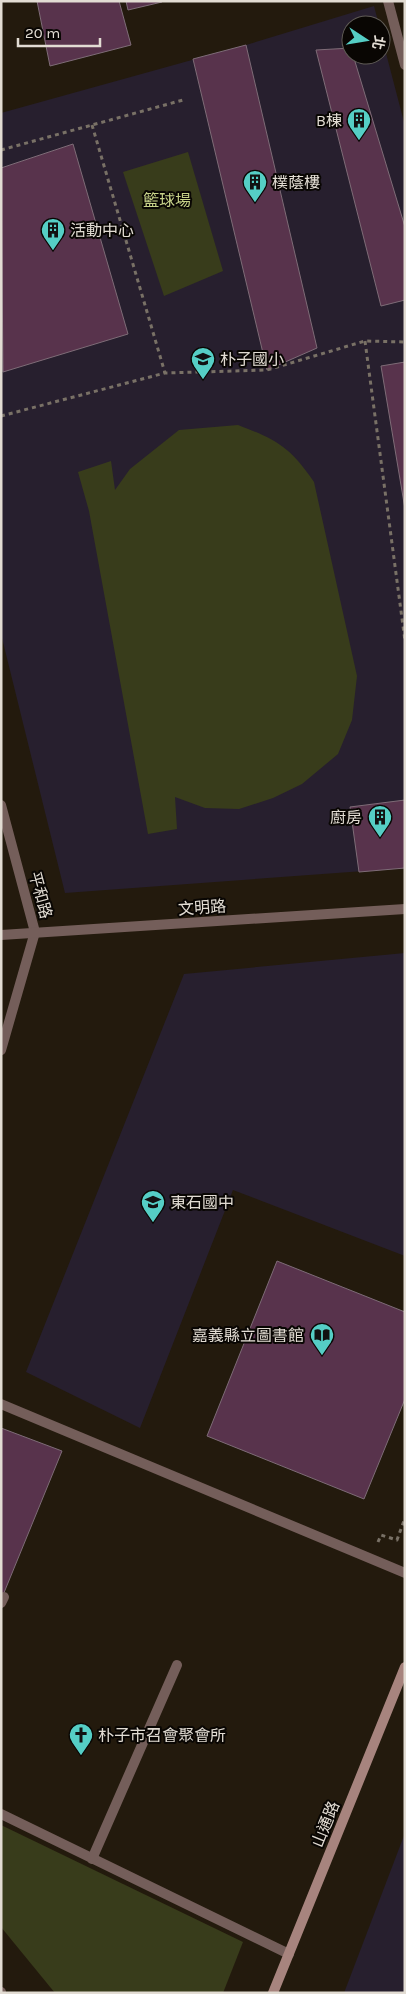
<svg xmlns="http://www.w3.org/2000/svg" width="406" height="1994" viewBox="0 0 406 1994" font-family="Karla,'Noto Sans TC',sans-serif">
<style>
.education{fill:#271f2e}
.green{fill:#383c1b}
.building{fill:#58334c;stroke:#7e6c77}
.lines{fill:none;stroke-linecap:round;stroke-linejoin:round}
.path{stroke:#797166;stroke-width:3;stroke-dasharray:4 4;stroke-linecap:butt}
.service{stroke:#745e5a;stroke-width:10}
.minor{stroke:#745e5a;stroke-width:10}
.tertiary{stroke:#745e5a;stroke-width:10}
.secondary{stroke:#a7847e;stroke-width:10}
.labels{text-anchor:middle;stroke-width:4;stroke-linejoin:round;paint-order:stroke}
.poi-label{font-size:16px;fill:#e2dcd3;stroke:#090603;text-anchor:start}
.park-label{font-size:16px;fill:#c7d289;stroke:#090603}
.street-label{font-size:16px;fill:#e2dcd3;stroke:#090603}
</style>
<rect width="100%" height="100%" fill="#231a0d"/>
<g class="education">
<polygon points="374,6 379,25 351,25 351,55 381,55 381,34 405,126 405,868 65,893 1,634 1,113 246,45"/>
<polygon points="405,953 405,1256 233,1190 140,1428 26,1372 184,974"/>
<polygon points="405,1833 405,1993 344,1993"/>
</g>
<g class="green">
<polygon points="188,152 223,271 164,296 123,172"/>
<path d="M238,425C277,440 290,447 314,482L357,676L352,720L338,754L302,784L273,798L239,809L205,808L175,797L177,829L148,834L89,511L78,472L111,461L115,490L130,469L179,430Z"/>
<polygon points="1,1825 243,1942 223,1993 55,1993 1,1927"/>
</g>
<g class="building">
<polygon points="37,1 119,1 131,45 50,66"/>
<polygon points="126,1 162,1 162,2 128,10"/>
<polygon points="246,45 317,348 267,370 193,59"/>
<polygon points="351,48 351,55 353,55 405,227 405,300 381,306 316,50"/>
<polygon points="73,144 128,334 3,372 1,168"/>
<polygon points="405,362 405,509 381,366"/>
<polygon points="405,800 405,868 359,872 350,807"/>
<polygon points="277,1261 405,1312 405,1399 364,1499 207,1436"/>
<polygon points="1,1428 62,1451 1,1600"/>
</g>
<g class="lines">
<g class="path">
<polyline points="92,125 165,373"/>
<polyline points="1,150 183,100"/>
<polyline points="365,341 405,641"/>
<polyline points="1,416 165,373 267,370 365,341 405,342"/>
<polyline points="378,1542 381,1535 397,1540 405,1518"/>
</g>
<polyline class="service" points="1,1814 289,1954"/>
<g class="minor">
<polyline points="388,1 405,65"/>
<polyline points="1,805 35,932 1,1050"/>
<polyline points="1,935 405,909"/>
<polyline points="1,1404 405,1573"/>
<polyline points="1,1603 4,1597"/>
<polyline points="92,1859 177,1665"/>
</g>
<polyline class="tertiary" points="1,1992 1,1993"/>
<polyline class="secondary" points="273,1993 405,1667"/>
</g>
<defs>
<g id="building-pin" transform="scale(1.25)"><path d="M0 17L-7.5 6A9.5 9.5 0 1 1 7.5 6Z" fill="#55cec5" stroke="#090603"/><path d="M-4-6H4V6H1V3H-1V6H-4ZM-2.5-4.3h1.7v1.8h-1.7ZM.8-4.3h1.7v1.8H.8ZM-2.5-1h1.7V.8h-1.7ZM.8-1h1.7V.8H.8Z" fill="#111"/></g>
<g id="school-pin" transform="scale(1.25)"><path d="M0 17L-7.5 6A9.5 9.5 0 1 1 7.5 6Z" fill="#55cec5" stroke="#090603"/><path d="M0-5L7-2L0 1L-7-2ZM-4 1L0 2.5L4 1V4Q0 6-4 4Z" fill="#111"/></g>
<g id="library-pin" transform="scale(1.25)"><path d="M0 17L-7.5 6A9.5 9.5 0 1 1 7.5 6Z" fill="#55cec5" stroke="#090603"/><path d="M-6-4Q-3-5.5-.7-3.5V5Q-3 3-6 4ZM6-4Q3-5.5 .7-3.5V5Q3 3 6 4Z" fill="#111"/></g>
<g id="church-pin" transform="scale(1.25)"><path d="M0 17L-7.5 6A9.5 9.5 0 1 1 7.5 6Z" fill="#55cec5" stroke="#090603"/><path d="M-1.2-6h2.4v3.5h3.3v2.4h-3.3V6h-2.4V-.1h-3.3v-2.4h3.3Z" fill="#111"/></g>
</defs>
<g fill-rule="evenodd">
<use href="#building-pin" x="359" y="120"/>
<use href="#building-pin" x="255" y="182"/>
<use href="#building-pin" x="53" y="230"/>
<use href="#school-pin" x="203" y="359"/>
<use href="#building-pin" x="380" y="817"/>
<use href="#school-pin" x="153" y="1202"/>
<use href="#library-pin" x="322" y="1335"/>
<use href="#church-pin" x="81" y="1735"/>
</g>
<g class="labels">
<g class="poi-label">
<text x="342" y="126" text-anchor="end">B棟</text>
<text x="272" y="188">樸蔭樓</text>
<text x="70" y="236">活動中心</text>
<text x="220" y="365">朴子國小</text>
<text x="362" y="823" text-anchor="end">廚房</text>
<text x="170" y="1208">東石國中</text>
<text x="304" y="1341" text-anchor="end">嘉義縣立圖書館</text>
<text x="98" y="1741">朴子市召會聚會所</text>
</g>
<g class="park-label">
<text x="167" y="206">籃球場</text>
</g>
<g class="street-label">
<text transform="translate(41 895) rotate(75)" y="6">平和路</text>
<text transform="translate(202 907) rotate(-4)" y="6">文明路</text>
<text transform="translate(325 1824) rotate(-68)" y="6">山通路</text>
</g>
</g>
<rect width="406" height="1994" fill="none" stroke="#e2dcd3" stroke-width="5"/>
<g transform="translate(366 40) rotate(102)"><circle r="24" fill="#090603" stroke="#605c56"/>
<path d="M0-4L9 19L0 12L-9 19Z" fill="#55cec5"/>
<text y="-8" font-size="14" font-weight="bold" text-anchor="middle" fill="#e2dcd3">北</text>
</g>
<path d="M18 38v8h82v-8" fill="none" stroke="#e2dcd3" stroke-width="2.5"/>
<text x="25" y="38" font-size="15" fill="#e2dcd3" stroke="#090603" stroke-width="4" paint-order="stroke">20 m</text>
</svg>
